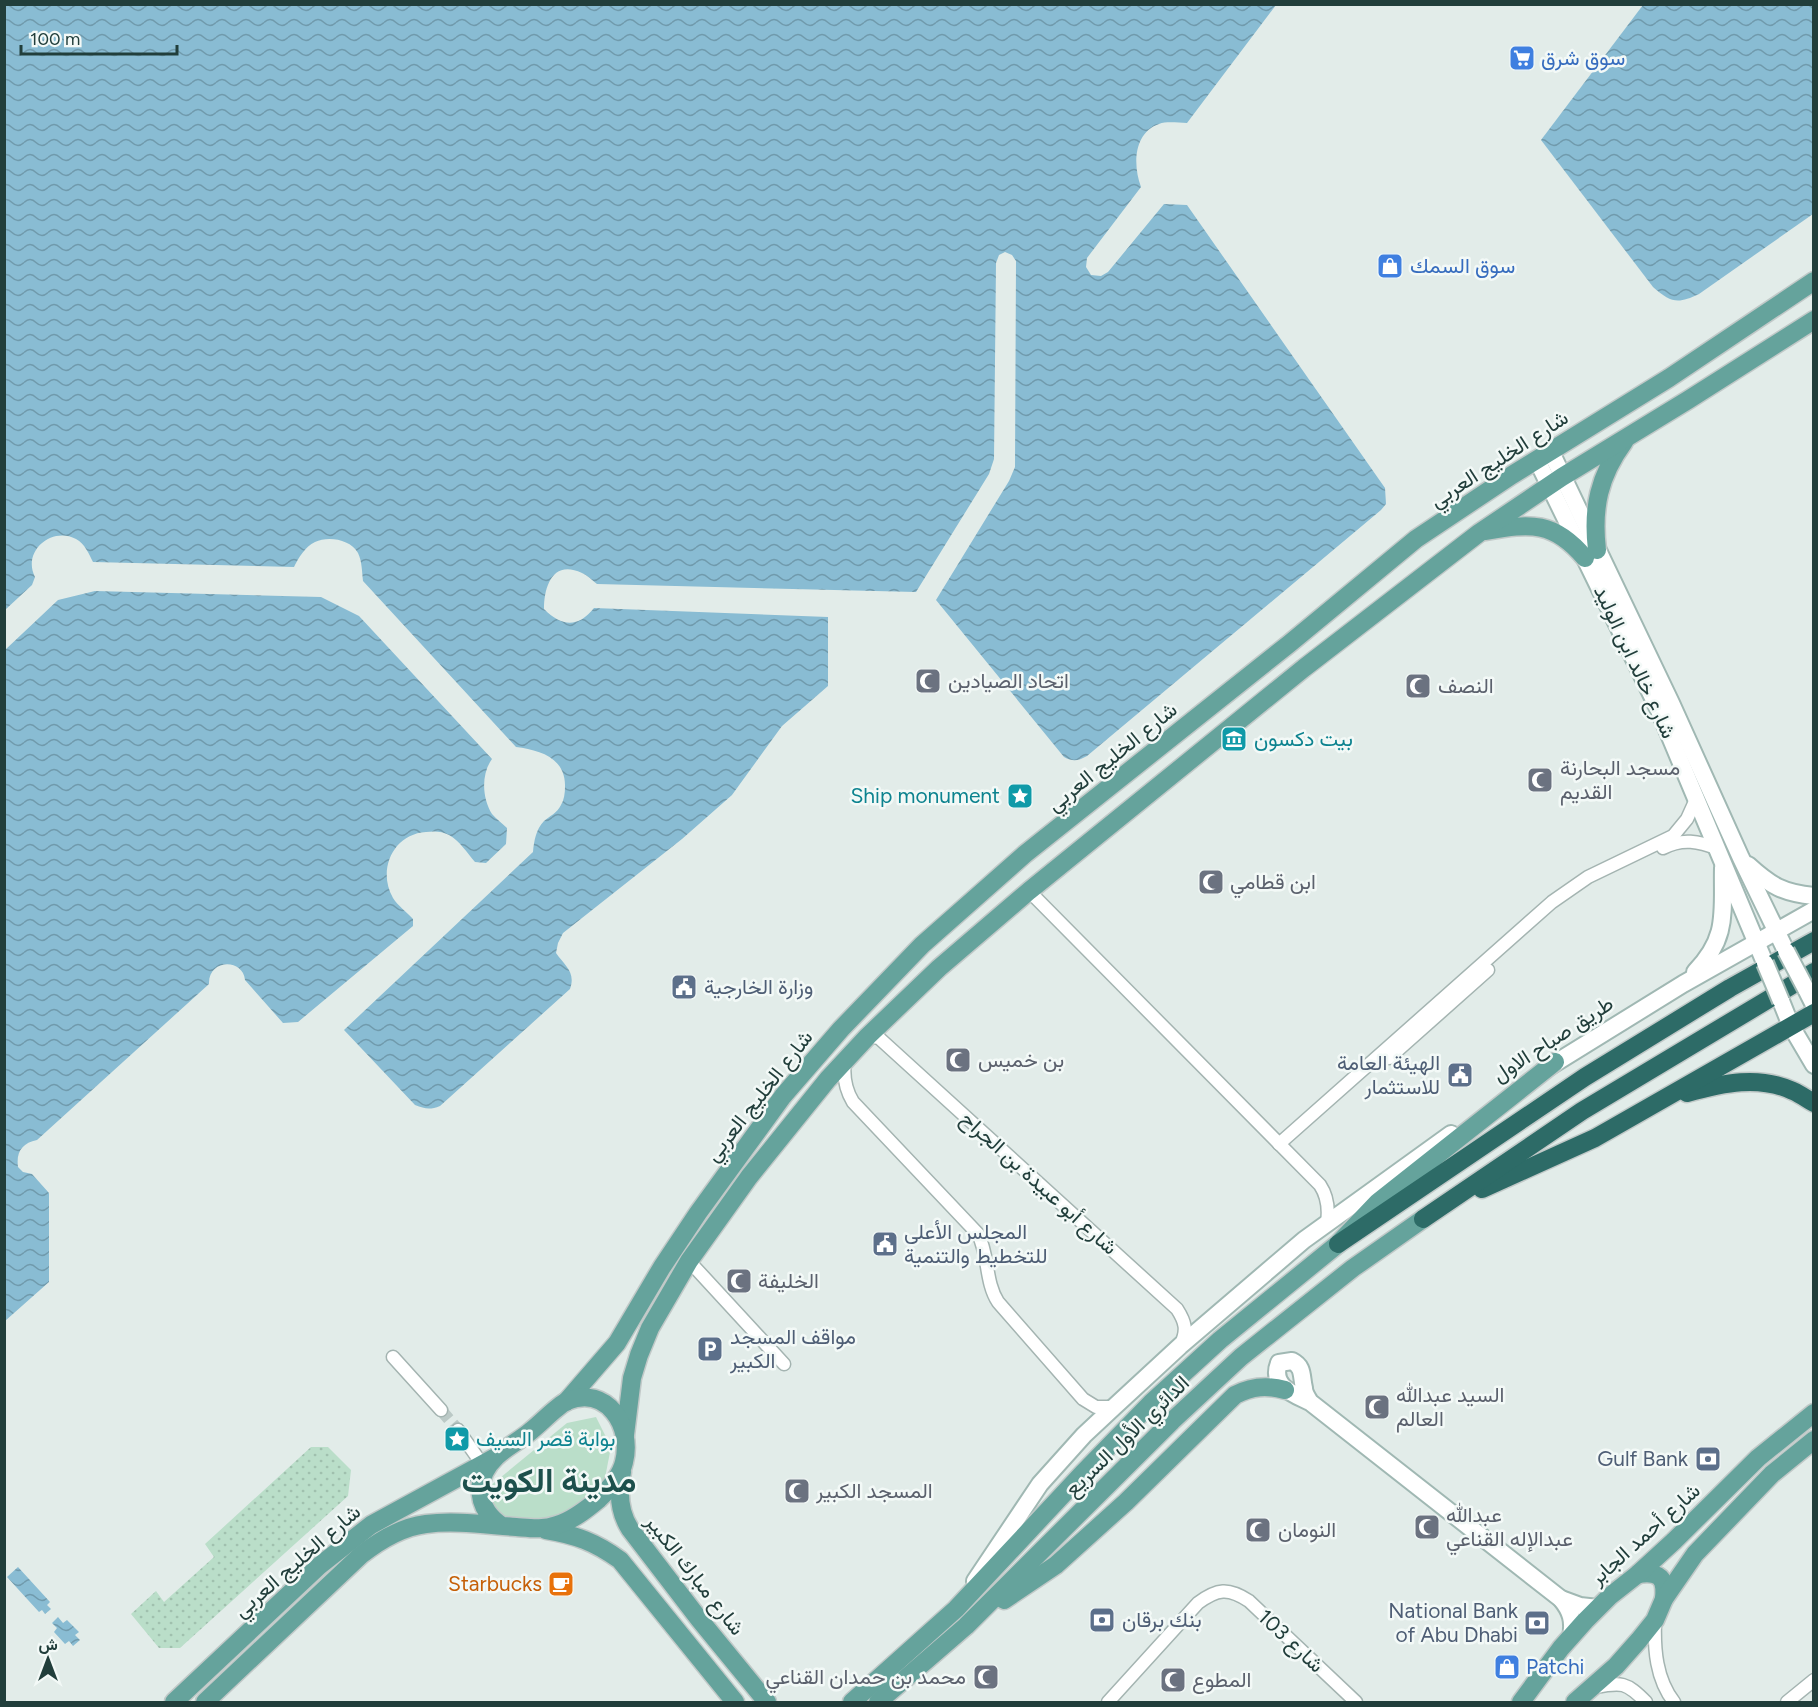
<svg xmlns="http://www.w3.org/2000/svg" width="1818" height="1707" viewBox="0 0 1818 1707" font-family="Figtree,Vazirmatn,sans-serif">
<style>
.grass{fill:url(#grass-dots)}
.green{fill:#badec9}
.water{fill:url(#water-waves)}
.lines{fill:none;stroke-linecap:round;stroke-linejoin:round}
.street-tunnel{stroke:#bbc9c6;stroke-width:12;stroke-dasharray:12 6;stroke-linecap:butt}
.street-casing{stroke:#a4b4b1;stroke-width:15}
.secondary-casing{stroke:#a0b8b3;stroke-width:20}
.primary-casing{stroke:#c1c9c8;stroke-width:21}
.highway-casing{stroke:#c1c9c8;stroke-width:21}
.street{stroke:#fff;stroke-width:12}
.secondary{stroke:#fff;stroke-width:16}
.primary{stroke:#65a39c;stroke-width:18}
.highway{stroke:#2d6b67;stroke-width:18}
.secondary-bridge-casing{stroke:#a0b8b3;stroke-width:20;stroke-linecap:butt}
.secondary-bridge{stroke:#fff;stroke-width:16}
.labels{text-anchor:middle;stroke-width:5;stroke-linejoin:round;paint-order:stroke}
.shop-label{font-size:21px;fill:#366cbe;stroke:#f3f9f7;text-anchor:start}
.street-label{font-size:21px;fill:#213e3b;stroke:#f3f9f7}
.worship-label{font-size:21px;fill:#5b616d;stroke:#f3f9f7;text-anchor:start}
.culture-label{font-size:21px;fill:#0d838f;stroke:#f3f9f7;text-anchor:start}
.service-label{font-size:21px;fill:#4e5e75;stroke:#f3f9f7;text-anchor:start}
.food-label{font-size:21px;fill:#c56008;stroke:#f3f9f7;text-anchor:end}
.town-label{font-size:33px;font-weight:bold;fill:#1d504c;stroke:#f3f9f7}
</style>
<defs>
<pattern id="grass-dots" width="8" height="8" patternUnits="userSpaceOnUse" patternTransform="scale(1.5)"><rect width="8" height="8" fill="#badec9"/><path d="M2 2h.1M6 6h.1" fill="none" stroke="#a0c0ae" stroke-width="1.8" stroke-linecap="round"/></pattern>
<pattern id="water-waves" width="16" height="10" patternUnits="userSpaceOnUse" patternTransform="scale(1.5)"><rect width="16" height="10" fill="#89bcd3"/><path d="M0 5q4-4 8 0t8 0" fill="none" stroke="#709aac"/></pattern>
</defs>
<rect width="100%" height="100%" fill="#e2ece9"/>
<polygon class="grass" points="311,1447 328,1447 351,1470 348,1496 180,1648 159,1648 131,1614 156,1591 164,1602 214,1557 205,1544"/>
<polygon class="green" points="596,1417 611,1447 604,1483 575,1507 542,1528 503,1525 484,1491 567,1423"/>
<g class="water">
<path d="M5,4L1276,5L1187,123C1178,123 1167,121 1159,124C1133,133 1133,166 1141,187L1087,258L1086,267L1091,275L1101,276L1108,272L1164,204L1187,205L1385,488L1386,504L1381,510L1087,756C1078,761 1073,762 1064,757L936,600L1009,481L1015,467L1016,261L1012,255L1005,252L999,255L996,263L994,459L989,474L916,592L597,584C592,580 587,575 582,573C553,559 544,586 544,609C562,627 578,628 594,608L828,617V686L782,726L732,795L682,839L563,933L558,943L556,953C565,966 576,972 570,989L440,1106C430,1110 425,1109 415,1105L344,1030L533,852C534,841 536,829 544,821C550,816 557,813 561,805C564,800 565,793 565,787C566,758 540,750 516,747L363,581C362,572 362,561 358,553C350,539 328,536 315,542C305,547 299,557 294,567L93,562C89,554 85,544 76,539C51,526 22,552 35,577L32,585L5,610Z"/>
<path d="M1643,5H1813V214L1699,294C1678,304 1671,303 1653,287L1541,140Z"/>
<path d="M95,591L321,597L359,616L492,759C481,774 482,798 492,814C496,819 502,823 507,828L506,844L486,863L475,862C467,853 460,841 449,835C442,831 434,831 426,832C393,834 377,870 393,898C398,906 407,912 413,919V926L298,1022L283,1023L245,980C243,958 208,959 209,984L37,1140C22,1143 16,1152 18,1167L23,1172L32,1174L49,1193V1282L5,1321V650L58,600Z"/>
<polygon points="18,1567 50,1602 47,1605 51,1609 45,1614 42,1610 39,1612 7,1577"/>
<polygon points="58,1617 63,1623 67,1620 79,1632 75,1635 80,1640 73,1646 69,1641 65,1644 54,1632 57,1628 52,1623"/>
</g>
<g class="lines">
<polyline class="street-tunnel" points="441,1410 458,1430"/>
<g class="street-casing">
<g id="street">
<path d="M1663,848C1682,838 1699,841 1718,849"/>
<path d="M1029,891L1320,1185C1328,1197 1329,1209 1327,1223"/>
<path d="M868,1036L879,1038L1177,1309C1186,1323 1187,1330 1181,1344"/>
<polyline points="1389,1058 1488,970"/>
<path d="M845,1060C843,1075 845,1089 853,1102L978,1234C989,1255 985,1282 998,1302L1083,1399L1096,1407H1114"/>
<polyline points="1279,1144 1552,902 1588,877 1673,836 1687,819 1697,797"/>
<polyline points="689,1261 784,1364"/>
<polyline points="393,1357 441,1410"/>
<polyline points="458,1430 482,1464"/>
<path d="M1655,1621C1654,1649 1656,1679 1674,1702"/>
<path d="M1595,1687C1622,1682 1626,1682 1646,1702"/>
<path d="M1108,1702L1198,1603C1217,1589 1228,1587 1249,1601L1356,1702"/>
<polyline points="1787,1702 1814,1680"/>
</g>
</g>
<g class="secondary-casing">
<g id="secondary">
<polyline points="1551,452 1671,703 1741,858 1786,951"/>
<polyline points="1537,460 1658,708 1765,963"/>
<path d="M1748,865C1771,886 1783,893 1814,896"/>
<path d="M1695,972C1729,937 1722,912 1723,868"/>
<polyline points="1806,989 1814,1005"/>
<polyline points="1781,1001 1791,1026 1814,1065"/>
<polyline points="1544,1070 1683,984 1814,910"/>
<path d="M1310,1402C1307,1397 1304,1393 1304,1388C1301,1376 1304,1367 1292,1361L1279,1363C1270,1386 1293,1394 1310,1402L1561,1599C1571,1611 1574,1621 1571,1637"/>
<polyline points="975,1581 1040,1484 1084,1435 1114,1407 1180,1346 1304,1240 1451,1134"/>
<polyline points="1561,1599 1580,1606 1598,1608"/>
</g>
</g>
<g class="primary-casing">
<g id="primary">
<path d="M1486,531C1531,523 1554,521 1585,558"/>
<path d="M1597,550C1592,508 1599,476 1624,442"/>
<polyline points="566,1402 617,1343 662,1267 698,1213 783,1096 841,1029 922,945 1025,854 1289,644 1416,539 1512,475 1669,378 1814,281"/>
<polyline points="625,1435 632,1378 639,1355 650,1328 689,1261 749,1177 828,1079 868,1036 939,968 1029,891 1304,668 1479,533 1562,477 1688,400 1814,320"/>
<path d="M622,1472C618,1492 619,1512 630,1529L699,1619L767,1702"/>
<path d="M546,1530C576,1535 595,1542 620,1560L735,1702"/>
<path d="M1638,1574C1660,1571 1666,1578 1664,1599"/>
<path d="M1004,1600L1056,1565L1126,1502L1235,1395C1252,1386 1267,1385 1285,1390"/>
<polyline points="174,1702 319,1566 371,1525 494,1458"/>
<path d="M205,1702L361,1555C380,1540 401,1527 426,1524C455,1520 487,1525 516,1527C530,1528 543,1530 557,1525C572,1521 587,1509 599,1499C609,1489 621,1476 624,1462C633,1426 607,1385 567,1401C557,1406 542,1422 532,1430C521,1440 506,1447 496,1457C473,1479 476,1509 502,1526"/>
<polyline points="852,1702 956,1609 1083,1473 1151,1403 1220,1340 1338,1244 1378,1202 1555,1062"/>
<polyline points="878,1702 966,1626 1172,1421 1241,1357 1353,1268 1423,1219"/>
<polyline points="1521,1702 1561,1648 1585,1621 1610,1596 1638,1574 1674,1541 1758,1458 1814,1413"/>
<polyline points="1575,1702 1616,1666 1639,1640 1655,1620 1664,1599 1695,1554 1772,1474 1814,1440"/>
</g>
</g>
<g class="highway-casing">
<g id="highway">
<path d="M1687,1093C1723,1083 1759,1075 1793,1091C1800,1094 1807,1099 1814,1103"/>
<polyline points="1482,1189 1595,1138 1814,1013"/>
<polyline points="1423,1219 1582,1111 1814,972"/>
<polyline points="1338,1244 1585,1077 1730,988 1814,941"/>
</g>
</g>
<use href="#street" class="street"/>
<use href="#secondary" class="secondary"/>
<use href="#primary" class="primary"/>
<use href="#highway" class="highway"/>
<g class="secondary-bridge-casing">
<g id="secondary-bridge">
<polyline points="1786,951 1806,989"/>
<polyline points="1765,963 1781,1001"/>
</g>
</g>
<use href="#secondary-bridge" class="secondary-bridge"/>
</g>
<defs>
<g id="supermarket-square" transform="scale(1.35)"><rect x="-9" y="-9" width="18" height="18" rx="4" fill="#3f7fe0" stroke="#f3f9f7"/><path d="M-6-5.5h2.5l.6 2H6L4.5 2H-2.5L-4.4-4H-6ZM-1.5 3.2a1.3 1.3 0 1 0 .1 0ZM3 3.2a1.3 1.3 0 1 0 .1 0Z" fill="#fff"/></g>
<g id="shop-square" transform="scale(1.35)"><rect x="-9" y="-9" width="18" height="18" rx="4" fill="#3f7fe0" stroke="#f3f9f7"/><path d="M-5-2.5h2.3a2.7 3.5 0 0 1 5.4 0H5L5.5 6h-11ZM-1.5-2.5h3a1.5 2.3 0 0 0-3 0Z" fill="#fff"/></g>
<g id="mosque-square" transform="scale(1.35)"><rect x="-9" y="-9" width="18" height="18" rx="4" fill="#6b7280" stroke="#f3f9f7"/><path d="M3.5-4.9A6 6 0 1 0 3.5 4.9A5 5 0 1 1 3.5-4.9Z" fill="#fff"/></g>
<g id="museum-square" transform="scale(1.35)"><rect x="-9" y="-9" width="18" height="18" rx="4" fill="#0f9aa8" stroke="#f3f9f7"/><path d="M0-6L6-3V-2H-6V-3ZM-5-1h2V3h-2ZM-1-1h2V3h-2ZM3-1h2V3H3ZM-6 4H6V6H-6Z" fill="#fff"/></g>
<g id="sight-square" transform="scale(1.35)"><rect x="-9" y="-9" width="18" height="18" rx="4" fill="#0f9aa8" stroke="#f3f9f7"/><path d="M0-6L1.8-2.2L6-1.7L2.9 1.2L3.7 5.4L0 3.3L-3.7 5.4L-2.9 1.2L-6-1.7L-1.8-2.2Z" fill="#fff"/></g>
<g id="civic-square" transform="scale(1.35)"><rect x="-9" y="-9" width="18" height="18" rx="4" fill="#5c6f8a" stroke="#f3f9f7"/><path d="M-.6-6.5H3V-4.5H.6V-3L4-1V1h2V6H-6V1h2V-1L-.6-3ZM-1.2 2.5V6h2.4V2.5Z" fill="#fff"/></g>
<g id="parking-square" transform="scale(1.35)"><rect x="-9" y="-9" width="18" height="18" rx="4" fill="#5c6f8a" stroke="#f3f9f7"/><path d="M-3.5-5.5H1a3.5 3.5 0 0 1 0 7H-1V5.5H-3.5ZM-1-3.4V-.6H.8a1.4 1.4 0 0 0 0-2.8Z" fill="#fff"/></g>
<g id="bank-square" transform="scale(1.35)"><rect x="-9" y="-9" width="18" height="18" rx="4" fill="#5c6f8a" stroke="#f3f9f7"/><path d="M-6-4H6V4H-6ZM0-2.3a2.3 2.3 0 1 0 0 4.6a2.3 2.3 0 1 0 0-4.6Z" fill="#fff"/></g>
<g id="cafe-square" transform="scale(1.35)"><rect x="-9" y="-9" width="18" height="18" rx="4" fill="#e8710a" stroke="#f3f9f7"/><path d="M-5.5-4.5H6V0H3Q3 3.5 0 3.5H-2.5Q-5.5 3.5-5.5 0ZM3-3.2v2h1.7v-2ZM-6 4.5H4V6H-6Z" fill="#fff"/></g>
</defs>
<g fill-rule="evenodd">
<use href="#supermarket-square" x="1522" y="58"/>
<use href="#shop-square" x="1390" y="266"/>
<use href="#mosque-square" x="928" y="681"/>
<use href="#mosque-square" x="1418" y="686"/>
<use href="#museum-square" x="1234" y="739"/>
<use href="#mosque-square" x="1540" y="780"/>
<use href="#sight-square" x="1020" y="796"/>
<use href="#mosque-square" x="1211" y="882"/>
<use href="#civic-square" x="684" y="987"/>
<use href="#mosque-square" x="958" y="1060"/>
<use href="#civic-square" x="1460" y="1075"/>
<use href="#civic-square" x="885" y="1244"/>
<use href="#mosque-square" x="739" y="1281"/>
<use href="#parking-square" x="710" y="1349"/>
<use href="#mosque-square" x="1377" y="1407"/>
<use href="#sight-square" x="457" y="1439"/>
<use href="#bank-square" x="1708" y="1459"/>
<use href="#mosque-square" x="797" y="1491"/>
<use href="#mosque-square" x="1427" y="1527"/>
<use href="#mosque-square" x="1258" y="1530"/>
<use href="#cafe-square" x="561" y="1584"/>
<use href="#bank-square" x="1102" y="1620"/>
<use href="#bank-square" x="1537" y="1623"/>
<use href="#shop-square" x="1507" y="1667"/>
<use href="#mosque-square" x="986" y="1677"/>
<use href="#mosque-square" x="1173" y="1680"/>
</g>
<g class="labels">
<g class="shop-label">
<text x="1541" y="65">سوق شرق</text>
<text x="1410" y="273">سوق السمك</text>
<text x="1526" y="1674">Patchi</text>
</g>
<g class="street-label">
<text transform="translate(1499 459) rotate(-33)" y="7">شارع الخليج العربي</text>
<text transform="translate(1635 662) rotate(65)" y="7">شارع خالد ابن الوليد</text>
<text transform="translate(1112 757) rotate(-39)" y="7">شارع الخليج العربي</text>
<text transform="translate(1553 1039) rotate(-33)" y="7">طريق صباح الاول</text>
<text transform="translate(759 1096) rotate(-52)" y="7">شارع الخليج العربي</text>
<text transform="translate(1039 1183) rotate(42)" y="7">شارع أبو عبيدة بن الجراح</text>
<text transform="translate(1127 1436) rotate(-44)" y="7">الدائري الأول السريع</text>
<text transform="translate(1645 1534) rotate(-42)" y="7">شارع أحمد الجابر</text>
<text transform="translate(297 1561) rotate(-41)" y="7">شارع الخليج العربي</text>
<text transform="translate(695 1575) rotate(52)" y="7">شارع مبارك الكبير</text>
<text transform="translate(1291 1641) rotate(43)" y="7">شارع 103</text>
</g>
<g class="worship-label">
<text x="948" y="688">اتحاد الصيادين</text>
<text x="1438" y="693">النصف</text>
<text x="1560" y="775">مسجد البحارنة<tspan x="1560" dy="24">القديم</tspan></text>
<text x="1230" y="889">ابن قطامي</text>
<text x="978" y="1067">بن خميس</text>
<text x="758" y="1288">الخليفة</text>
<text x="1396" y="1402">السيد عبدالله<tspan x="1396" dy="24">العالم</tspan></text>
<text x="816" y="1498">المسجد الكبير</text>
<text x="1446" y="1522">عبدالله<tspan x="1446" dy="24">عبدالإله القناعي</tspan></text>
<text x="1278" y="1537">النومان</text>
<text x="966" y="1684" text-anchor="end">محمد بن حمدان القناعي</text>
<text x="1192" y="1687">المطوع</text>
</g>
<g class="culture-label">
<text x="1254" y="746">بيت دكسون</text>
<text x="1000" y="803" text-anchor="end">Ship monument</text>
<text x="476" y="1446">بوابة قصر السيف</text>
</g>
<g class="service-label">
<text x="704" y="994">وزارة الخارجية</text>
<text x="1440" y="1070" text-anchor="end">الهيئة العامة<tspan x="1440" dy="24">للاستثمار</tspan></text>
<text x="904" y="1239">المجلس الأعلى<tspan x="904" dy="24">للتخطيط والتنمية</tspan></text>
<text x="730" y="1344">مواقف المسجد<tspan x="730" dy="24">الكبير</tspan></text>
<text x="1688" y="1466" text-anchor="end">Gulf Bank</text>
<text x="1518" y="1618" text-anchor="end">National Bank<tspan x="1518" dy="24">of Abu Dhabi</tspan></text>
<text x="1122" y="1627">بنك برقان</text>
</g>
<g class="food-label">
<text x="542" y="1591">Starbucks</text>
</g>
<g class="town-label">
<text x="549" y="1492">مدينة الكويت</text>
</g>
</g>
<rect width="1818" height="1707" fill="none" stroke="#213e3b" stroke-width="12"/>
<g transform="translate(48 1659)" stroke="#f3f9f7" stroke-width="4.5" paint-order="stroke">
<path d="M0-4.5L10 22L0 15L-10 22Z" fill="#213e3b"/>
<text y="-9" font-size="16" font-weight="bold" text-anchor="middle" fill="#213e3b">ش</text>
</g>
<path d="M21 45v9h156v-9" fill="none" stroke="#213e3b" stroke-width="3"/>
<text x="30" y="45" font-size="18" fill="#213e3b" stroke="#f3f9f7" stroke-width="4.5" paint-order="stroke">100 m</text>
</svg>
